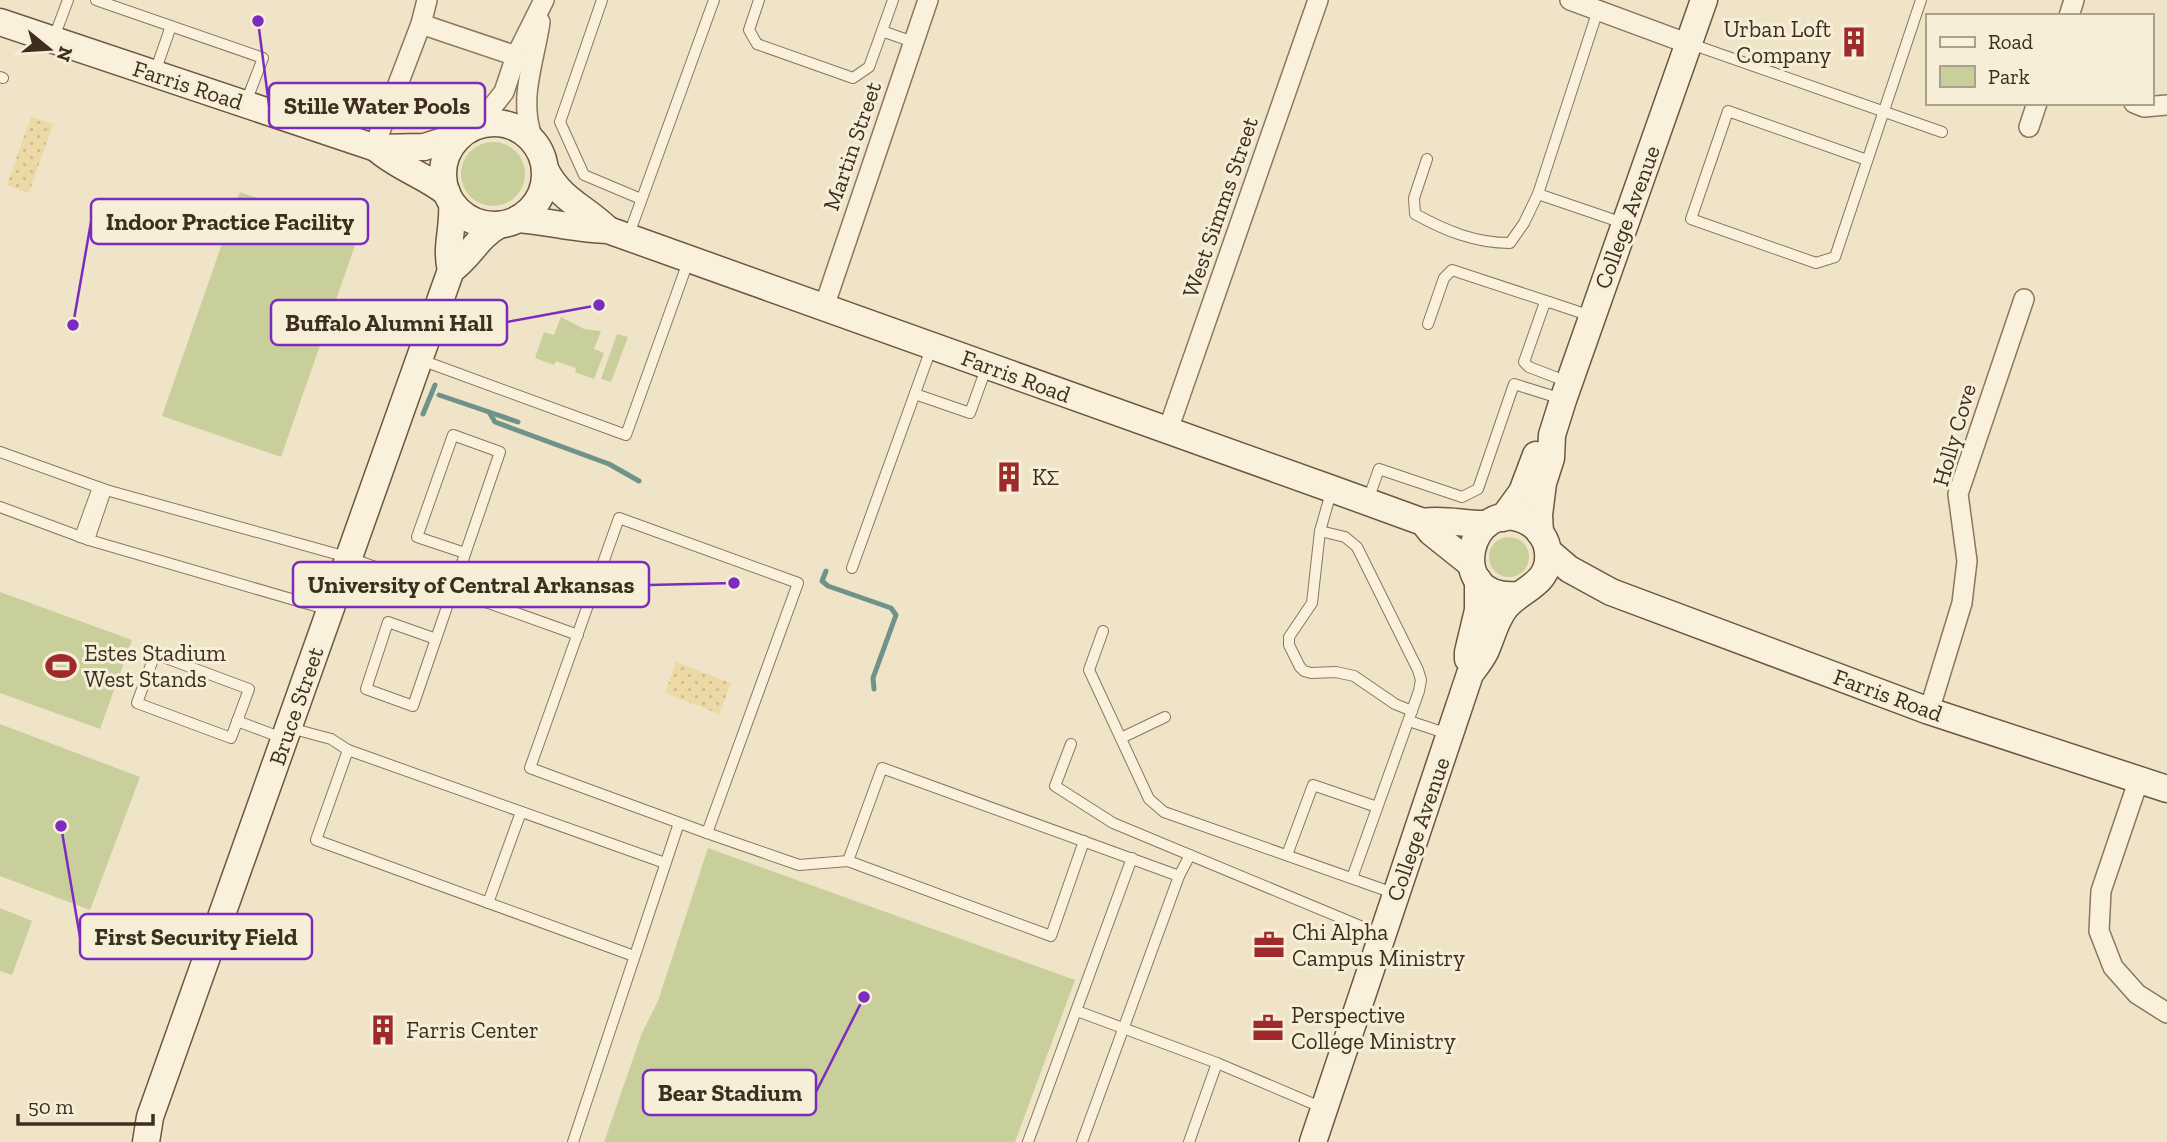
<svg xmlns="http://www.w3.org/2000/svg" width="2167" height="1142" viewBox="0 0 2167 1142" font-family="'Zilla Slab',serif">
<style>
.green{fill:#c9cf9b}
.sand{fill:url(#sand-dots)}
.lines{fill:none;stroke-linecap:round;stroke-linejoin:round}
.stream{stroke:#6f938a;stroke-width:5}
.lane-casing{stroke:#8d765c;stroke-width:12}
.street-casing{stroke:#8d765c;stroke-width:22}
.secondary-casing{stroke:#6f573f;stroke-width:29}
.lane{stroke:#faf1dc;stroke-width:10}
.street{stroke:#faf1dc;stroke-width:19}
.secondary{stroke:#faf1dc;stroke-width:26}
.labels{text-anchor:middle;stroke-width:6;stroke-linejoin:round;paint-order:stroke}
.poi-label{font-size:23px;fill:#3d2e20;stroke:#f7eed8;text-anchor:start}
.street-label{font-size:23px;fill:#3d2e20;stroke:#f7eed8}
.leader{fill:none;stroke:#7b2cbf;stroke-width:2.5}
.callout-dot{fill:#7b2cbf;stroke:#f7eed8;stroke-width:2.5}
.callout{fill:#f7eed8;stroke:#7b2cbf;stroke-width:2.5}
.callout-label{font-size:24px;text-anchor:middle;font-weight:bold;fill:#3d2e20}
</style>
<defs>
<pattern id="sand-dots" width="8" height="8" patternUnits="userSpaceOnUse" patternTransform="scale(1.75)"><rect width="8" height="8" fill="#ecd9a5"/><path d="M2 2h.1M6 6h.1" fill="none" stroke="#cbbb8e" stroke-width="1.8" stroke-linecap="round"/></pattern>
</defs>
<rect width="100%" height="100%" fill="#f0e4c8"/>
<g class="green">
<circle cx="493" cy="174" r="32"/>
<polygon points="240,192 359,234 281,457 162,416"/>
<polygon points="561,317 584,329 601,331 594,349 604,353 594,379 575,372 576,368 556,361 554,365 535,358 544,332 554,335"/>
<polygon points="617,334 628,337 611,382 601,379"/>
<circle cx="1509" cy="557" r="20"/>
<polygon points="0,592 132,640 100,729 0,693"/>
<polygon points="0,724 140,777 90,910 0,876"/>
<polygon points="708,848 1075,980 1015,1142 604,1142 642,1033 658,1001"/>
<polygon points="0,908 32,921 12,975 0,971"/>
</g>
<g class="sand">
<polygon points="31,117 53,124 29,193 7,185"/>
<polygon points="676,662 731,683 719,714 665,693"/>
</g>
<g class="lines">
<g class="stream">
<polyline points="439,395 489,412 495,422 609,464 639,481"/>
<polyline points="489,412 518,422"/>
<polyline points="423,414 435,385"/>
<polyline points="826,571 822,581 828,586 891,608 896,615 873,678 874,689"/>
</g>
<g class="lane-casing">
<g id="lane">
<polyline points="96,0 263,58 246,102"/>
<polyline points="602,0 560,122 584,175 641,199"/>
<polyline points="759,0 749,30 757,44 853,78 869,67 882,31"/>
<polyline points="893,0 882,31 913,42"/>
<polyline points="1598,10 1538,194 1623,223"/>
<polyline points="53,40 68,0"/>
<polyline points="1691,44 1942,132"/>
<polyline points="155,72 171,26"/>
<polyline points="0,77 3,78"/>
<path d="M1427,159L1414,198L1415,214C1446,231 1475,243 1510,243L1524,223L1538,194"/>
<polyline points="1867,160 1728,111 1691,219 1816,263 1835,257 1921,0"/>
<polyline points="628,237 714,0"/>
<polyline points="1428,324 1444,278 1452,270 1549,302"/>
<polyline points="421,360 626,435 689,259"/>
<polyline points="1568,382 1529,367 1524,362 1544,305 1549,302 1591,316"/>
<polyline points="915,394 970,413 987,366"/>
<polyline points="0,452 106,490 347,557 451,594 469,596 578,635"/>
<polyline points="1332,489 1320,531 1312,603 1289,637 1289,645 1300,667 1304,671 1311,673 1336,672 1354,676 1395,704 1412,711"/>
<polyline points="1368,500 1379,469 1462,497 1478,489 1514,384 1562,399"/>
<polyline points="0,507 89,540 329,610"/>
<polygon points="619,518 798,583 707,833 530,768"/>
<polyline points="1320,531 1345,537 1357,547 1418,670 1421,680 1419,691 1352,878"/>
<polyline points="80,537 98,487"/>
<polyline points="89,540 106,490"/>
<polyline points="852,568 932,346"/>
<polyline points="1103,631 1089,670 1149,799 1164,812 1396,894"/>
<polyline points="436,639 388,622 366,689 413,706 500,452 453,435 417,537 465,553"/>
<polygon points="155,654 249,689 231,738 137,703"/>
<polyline points="237,721 285,739"/>
<polyline points="1409,721 1448,734"/>
<polyline points="290,728 331,739 348,750 665,863"/>
<polyline points="1121,738 1165,717"/>
<polyline points="1071,744 1055,786 1113,823 1382,935"/>
<polyline points="348,750 316,840 634,956"/>
<polyline points="707,833 799,865 848,861 1051,936 1084,841"/>
<polyline points="1287,855 1313,785 1377,807"/>
<polyline points="848,861 882,768 1179,876"/>
<polyline points="488,903 521,812"/>
<polyline points="1077,1011 1217,1063 1323,1108"/>
<polyline points="573,1142 679,823"/>
<polyline points="1028,1142 1132,858"/>
<polyline points="1082,1142 1179,876 1190,855"/>
<polyline points="1189,1142 1217,1063"/>
</g>
</g>
<g class="street-casing">
<g id="street">
<polyline points="1570,0 1689,44"/>
<polyline points="2069,16 2074,0"/>
<polyline points="421,24 516,56"/>
<polyline points="2134,103 2144,107 2167,105"/>
<polyline points="478,125 504,92 516,56 544,0"/>
<polyline points="2029,127 2037,103"/>
<path d="M534,142C517,101 534,64 540,22"/>
<polyline points="374,147 421,24 427,0"/>
<polyline points="824,307 928,0"/>
<polyline points="1168,430 1318,0"/>
<polyline points="1929,711 1962,603 1967,561 1958,494 2024,299"/>
<polyline points="2139,779 2101,891 2099,931 2113,967 2137,994 2167,1013"/>
</g>
</g>
<g class="secondary-casing">
<g id="secondary">
<polyline points="0,22 376,148 424,147 460,136"/>
<circle cx="494" cy="174" r="51"/>
<path d="M376,148C398,168 425,175 447,193"/>
<path d="M545,169C560,200 585,207 608,230"/>
<path d="M518,219C548,221 578,230 608,230L1332,489L1423,522L1431,532L1471,564"/>
<path d="M451,270C445,248 454,227 452,204"/>
<polyline points="1503,518 1522,492 1536,455"/>
<path d="M1423,522C1444,518 1466,525 1487,524"/>
<polyline points="1540,533 1539,515 1543,483 1551,458 1552,435 1563,400 1704,0"/>
<polyline points="1548,551 1569,569 1611,592 1929,711 2167,789"/>
<polyline points="1468,659 1468,652 1478,610 1478,580"/>
<path d="M146,1142L150,1117L451,270C470,257 478,236 499,225"/>
<path d="M1313,1142L1470,674C1475,667 1481,660 1485,652C1492,637 1495,621 1505,608C1521,588 1551,585 1548,552C1547,540 1539,528 1528,522C1470,491 1441,601 1517,595"/>
</g>
</g>
<use href="#lane" class="lane"/>
<use href="#street" class="street"/>
<use href="#secondary" class="secondary"/>
</g>
<defs>
<g id="building-bare" transform="scale(2.415)"><path d="M-4-6H4V6H1V3H-1V6H-4ZM-2.5-4.3h1.7v1.8h-1.7ZM.8-4.3h1.7v1.8H.8ZM-2.5-1h1.7V.8h-1.7ZM.8-1h1.7V.8H.8Z" fill="#9e2a2b" stroke="#f7eed8" stroke-width="2.5" paint-order="stroke"/></g>
<g id="stadium-bare" transform="scale(2.415)"><path d="M0-5a6.5 5 0 1 0 0 10a6.5 5 0 1 0 0-10ZM-3.5-1.8h7v3.6h-7Z" fill="#9e2a2b" stroke="#f7eed8" stroke-width="2.5" paint-order="stroke"/></g>
<g id="office-bare" transform="scale(2.415)"><path d="M-6-3h4V-5.5h4V-3h4V5H-6ZM-1-4.5V-3h2v-1.5ZM-6 0V1H6V0Z" fill="#9e2a2b" stroke="#f7eed8" stroke-width="2.5" paint-order="stroke"/></g>
</defs>
<g fill-rule="evenodd">
<use href="#building-bare" x="1854" y="42"/>
<use href="#building-bare" x="1009" y="477"/>
<use href="#stadium-bare" x="61" y="666"/>
<use href="#office-bare" x="1269" y="945"/>
<use href="#office-bare" x="1268" y="1028"/>
<use href="#building-bare" x="383" y="1030"/>
</g>
<g class="labels">
<g class="poi-label">
<text x="1831" y="37" text-anchor="end">Urban Loft<tspan x="1831" dy="26">Company</tspan></text>
<text x="1032" y="485">KΣ</text>
<text x="84" y="661">Estes Stadium<tspan x="84" dy="26">West Stands</tspan></text>
<text x="1292" y="940">Chi Alpha<tspan x="1292" dy="26">Campus Ministry</tspan></text>
<text x="1291" y="1023">Perspective<tspan x="1291" dy="26">College Ministry</tspan></text>
<text x="406" y="1038">Farris Center</text>
</g>
<g class="street-label">
<text transform="translate(188 85) rotate(18)" y="8">Farris Road</text>
<text transform="translate(852 146) rotate(-71)" y="8">Martin Street</text>
<text transform="translate(1220 207) rotate(-71)" y="8">West Simms Street</text>
<text transform="translate(1627 217) rotate(-70)" y="8">College Avenue</text>
<text transform="translate(1016 376) rotate(20)" y="8">Farris Road</text>
<text transform="translate(1954 435) rotate(-74)" y="8">Holly Cove</text>
<text transform="translate(1888 695) rotate(20)" y="8">Farris Road</text>
<text transform="translate(296 706) rotate(-71)" y="8">Bruce Street</text>
<text transform="translate(1418 829) rotate(-71)" y="8">College Avenue</text>
</g>
</g>
<path class="leader" d="M258 21L269 105M73 325L91 222M599 305L507 322M734 583L649 585M61 826L80 937M864 997L816 1092"/>
<g class="callout-dot">
<circle cx="258" cy="21" r="7"/>
<circle cx="73" cy="325" r="7"/>
<circle cx="599" cy="305" r="7"/>
<circle cx="734" cy="583" r="7"/>
<circle cx="61" cy="826" r="7"/>
<circle cx="864" cy="997" r="7"/>
</g>
<g class="callout">
<rect x="269" y="83" width="216" height="45" rx="7"/>
<rect x="91" y="199" width="277" height="45" rx="7"/>
<rect x="271" y="300" width="236" height="45" rx="7"/>
<rect x="293" y="562" width="356" height="45" rx="7"/>
<rect x="80" y="914" width="232" height="45" rx="7"/>
<rect x="643" y="1070" width="173" height="45" rx="7"/>
</g>
<g class="callout-label">
<text x="377" y="114">Stille Water Pools</text>
<text x="230" y="230">Indoor Practice Facility</text>
<text x="389" y="331">Buffalo Alumni Hall</text>
<text x="471" y="593">University of Central Arkansas</text>
<text x="196" y="945">First Security Field</text>
<text x="730" y="1101">Bear Stadium</text>
</g>
<rect x="1926" y="14" width="228" height="91" fill="#f7eed8" stroke="#ada18e" stroke-width="2"/>
<rect x="1940" y="37" width="35" height="10" fill="#faf1dc" stroke="#ada18e" stroke-width="2"/>
<text x="1988" y="49" font-size="21" fill="#3d2e20">Road</text>
<rect x="1940" y="66" width="35" height="21" fill="#c9cf9b" stroke="#ada18e" stroke-width="2"/>
<text x="1988" y="84" font-size="21" fill="#3d2e20">Park</text>
<g transform="translate(49 49) rotate(108)" stroke="#f7eed8" stroke-width="5" paint-order="stroke">
<path d="M0-5L12 26L0 18L-12 26Z" fill="#3d2e20"/>
<text y="-10" font-size="19" font-weight="bold" text-anchor="middle" fill="#3d2e20">N</text>
</g>
<path d="M18 1114v10h135v-10" fill="none" stroke="#3d2e20" stroke-width="3.5"/>
<text x="28" y="1114" font-size="21" fill="#3d2e20" stroke="#f7eed8" stroke-width="5" paint-order="stroke">50 m</text>
</svg>
